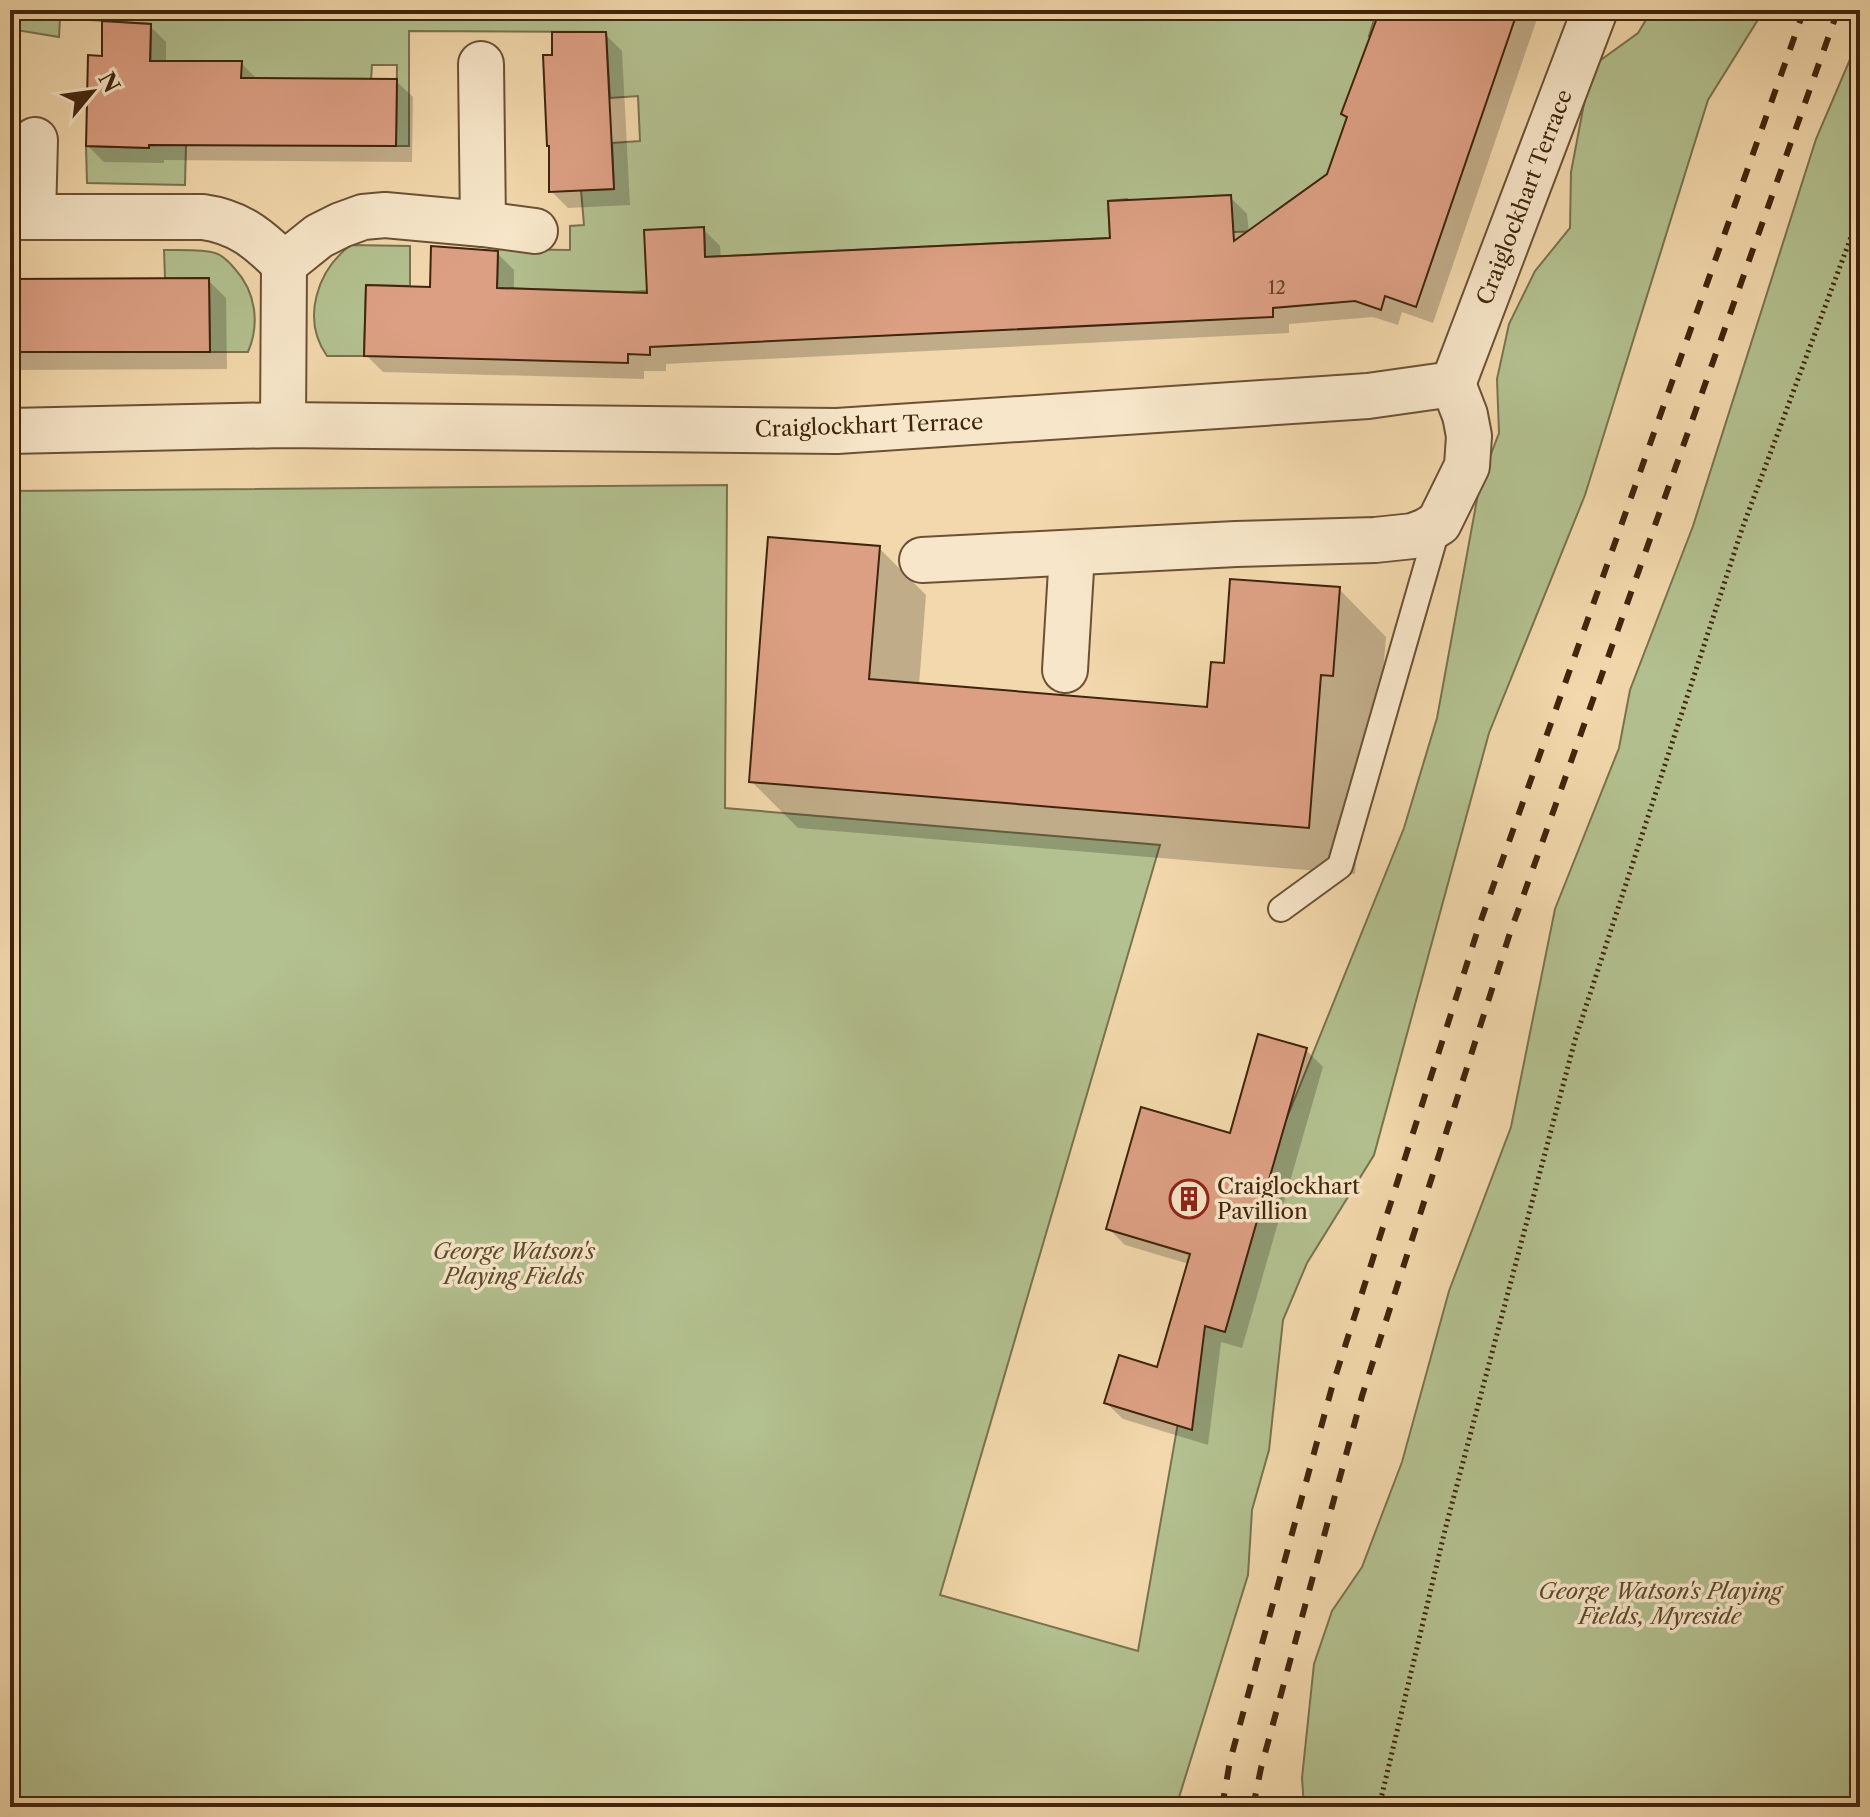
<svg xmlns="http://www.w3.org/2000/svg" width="1870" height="1817" viewBox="0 0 1870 1817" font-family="'Libre Caslon Text',serif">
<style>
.green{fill:#b3c08f;stroke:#7a724e;stroke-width:2}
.shadow{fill:#0003}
.building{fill:#dc9f83;stroke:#40240c;stroke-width:2}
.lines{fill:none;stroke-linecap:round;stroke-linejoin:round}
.service-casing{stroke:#6c5134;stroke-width:28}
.minor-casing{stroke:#6c5134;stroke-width:48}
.path{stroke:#40240c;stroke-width:5;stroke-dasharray:2 4;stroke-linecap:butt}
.service{stroke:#f7e6c9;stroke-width:24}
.minor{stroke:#f7e6c9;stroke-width:44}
.rail{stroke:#40240c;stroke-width:6;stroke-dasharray:14 14;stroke-linecap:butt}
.labels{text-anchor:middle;stroke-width:7;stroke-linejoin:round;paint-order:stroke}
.number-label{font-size:18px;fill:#67432a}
.street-label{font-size:22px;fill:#40240c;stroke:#f7e6c9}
.poi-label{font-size:22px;fill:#40240c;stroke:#f7e6c9;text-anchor:start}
.park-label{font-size:22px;font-style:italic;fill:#5d4b2d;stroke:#f7e6c9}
</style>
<rect width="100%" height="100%" fill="#f2d8ac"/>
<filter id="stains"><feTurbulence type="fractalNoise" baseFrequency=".0025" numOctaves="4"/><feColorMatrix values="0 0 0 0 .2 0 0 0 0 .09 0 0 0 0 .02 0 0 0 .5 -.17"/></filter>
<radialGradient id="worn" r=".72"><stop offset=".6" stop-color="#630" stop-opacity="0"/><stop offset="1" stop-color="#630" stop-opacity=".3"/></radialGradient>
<g class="green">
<polygon points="10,10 1377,10 1369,36 1394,44 1376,140 1268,231 1233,232 1230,195 1196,197 1129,237 1127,199 1108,201 1110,238 705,257 704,228 647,291 630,292 497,288 498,249 570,250 570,226 584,225 581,190 614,189 612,143 640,141 638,96 610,98 606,32 409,31 409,146 396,146 397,65 372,65 371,80 241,79 241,61 212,61 186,145 185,185 87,183 86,146 149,148 151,24 60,18 59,37 10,29"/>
<polygon points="1652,10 1764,10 1708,100 1585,495 1489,733 1374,1155 1307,1263 1283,1320 1269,1450 1252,1510 1248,1575 1176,1807 10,1807 10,491 727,485 725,808 1160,845 940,1595 1138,1651 1189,1360 1404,828 1437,718 1480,483 1499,433 1497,379 1509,324 1535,271 1570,228 1571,172 1591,67 1638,33"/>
<polygon points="1860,36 1860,1807 1304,1807 1302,1778 1314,1664 1332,1611 1362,1567 1402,1462 1449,1291 1511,1127 1555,909 1619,748 1630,690 1693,526 1816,139"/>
<path d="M351,245L410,246V286L366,285L364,356H327C301,319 317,270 351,245Z"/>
<path d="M164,250C177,250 205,249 215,253C223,255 230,263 235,269C256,292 260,324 248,352H210L209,279L165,278Z"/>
</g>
<g class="shadow">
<polygon points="1380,10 1540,10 1433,323 1402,312 1398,325 1373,317 1289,324 1289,333 666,364 666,371 644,371 644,379 383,372 366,355 432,289 497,253 514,270 514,291 649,295 703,229 720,246 721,258 1112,240 1230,197 1247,214 1249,233 1329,176 1348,119 1344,114"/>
<polygon points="150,26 166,42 166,63 241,63 257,79 396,81 413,97 412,162 164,160 164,163 104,162 88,146 104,58"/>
<polygon points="605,34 622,51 630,205 568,208 551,191 554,57"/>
<polygon points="208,280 226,298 227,369 10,370 10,281"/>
<polygon points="879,548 926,595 919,685 1209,709 1226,665 1339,589 1386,637 1379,723 1368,722 1355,874 798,828 751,781"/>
<polygon points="1306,1050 1323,1067 1242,1348 1221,1342 1208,1445 1123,1419 1106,1403 1159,1370 1189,1264 1125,1245 1108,1228 1231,1136"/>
</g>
<g class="building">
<polygon points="1380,10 1518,10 1416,307 1385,296 1381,310 1355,301 1273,308 1273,317 650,347 650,355 628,354 628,363 364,356 366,285 430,287 431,246 498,251 497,288 647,293 644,230 704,227 705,257 1110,238 1108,201 1231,195 1234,241 1327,174 1347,117 1341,114"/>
<polygon points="102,21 151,24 150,61 242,61 241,78 397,79 396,146 149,145 149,148 86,146 88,55 102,56"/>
<polygon points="552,32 606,32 614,189 549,192 549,146 547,146 543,55 552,55"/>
<polygon points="209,278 210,352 10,352 10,279"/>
<polygon points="768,537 880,546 869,679 1207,707 1211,662 1224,663 1230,579 1340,587 1333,676 1321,675 1309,828 749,782"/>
<polygon points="1258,1034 1307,1048 1225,1332 1205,1326 1192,1430 1104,1403 1119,1355 1157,1367 1190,1254 1106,1229 1141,1107 1230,1133"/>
</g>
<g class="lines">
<g class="service-casing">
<polyline id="service" points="1281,909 1340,866 1439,523"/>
</g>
<g class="minor-casing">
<g id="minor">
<path d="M10,217H203C239,222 259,239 284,264L319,236L341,225L363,217L385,215L483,224L481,64"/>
<polyline points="33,217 35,140"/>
<polyline points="483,224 535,231"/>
<polyline points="283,425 284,264"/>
<polyline points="10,431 283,425 837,431 1368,396 1453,384 1595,10"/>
<polyline points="922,560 1236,544 1375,540 1413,536 1426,531 1439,523 1467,466 1469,436 1465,415 1453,384"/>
<polyline points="1065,670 1072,553"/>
</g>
</g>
<polyline class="path" points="1379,1807 1445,1530 1575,1040 1742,529 1860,213"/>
<use href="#service" class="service"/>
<use href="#minor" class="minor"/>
<g class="rail">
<polyline points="1222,1807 1230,1761 1332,1387 1479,926 1804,10"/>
<polyline points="1253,1807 1261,1768 1362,1396 1509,936 1838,10"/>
</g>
</g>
<defs>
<g id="building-ring" transform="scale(2)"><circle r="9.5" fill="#f7e6c9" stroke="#8f2418" stroke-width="1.5"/><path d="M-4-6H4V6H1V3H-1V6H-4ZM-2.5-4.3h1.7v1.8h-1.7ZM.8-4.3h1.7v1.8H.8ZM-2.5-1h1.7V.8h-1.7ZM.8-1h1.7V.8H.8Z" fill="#8f2418"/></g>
</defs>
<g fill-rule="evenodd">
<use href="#building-ring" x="1189" y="1199"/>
</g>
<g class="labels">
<g class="number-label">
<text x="1277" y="294">12</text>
</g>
<g class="street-label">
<text transform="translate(1524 197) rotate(-69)" y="8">Craiglockhart Terrace</text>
<text transform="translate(869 425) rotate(-2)" y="8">Craiglockhart Terrace</text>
</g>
<g class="poi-label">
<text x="1217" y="1194">Craiglockhart<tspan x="1217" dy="25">Pavillion</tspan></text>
</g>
<g class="park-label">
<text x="514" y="1259">George Watson's<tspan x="514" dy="25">Playing Fields</tspan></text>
<text x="1660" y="1599">George Watson's Playing<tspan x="1660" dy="25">Fields, Myreside</tspan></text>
</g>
</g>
<rect width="1870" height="1817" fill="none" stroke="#f2d8ac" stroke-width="40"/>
<rect x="12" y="12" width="1846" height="1793" fill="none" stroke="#40240c" stroke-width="4"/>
<rect x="20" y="20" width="1830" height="1777" fill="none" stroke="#40240c" stroke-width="2"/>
<g transform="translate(92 92) rotate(61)" stroke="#f7e6c9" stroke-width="6" paint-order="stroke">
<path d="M0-6L14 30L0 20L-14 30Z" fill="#40240c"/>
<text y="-12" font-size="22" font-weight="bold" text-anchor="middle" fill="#40240c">N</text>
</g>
<rect width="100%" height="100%" filter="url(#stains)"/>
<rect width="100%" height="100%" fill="url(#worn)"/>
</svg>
